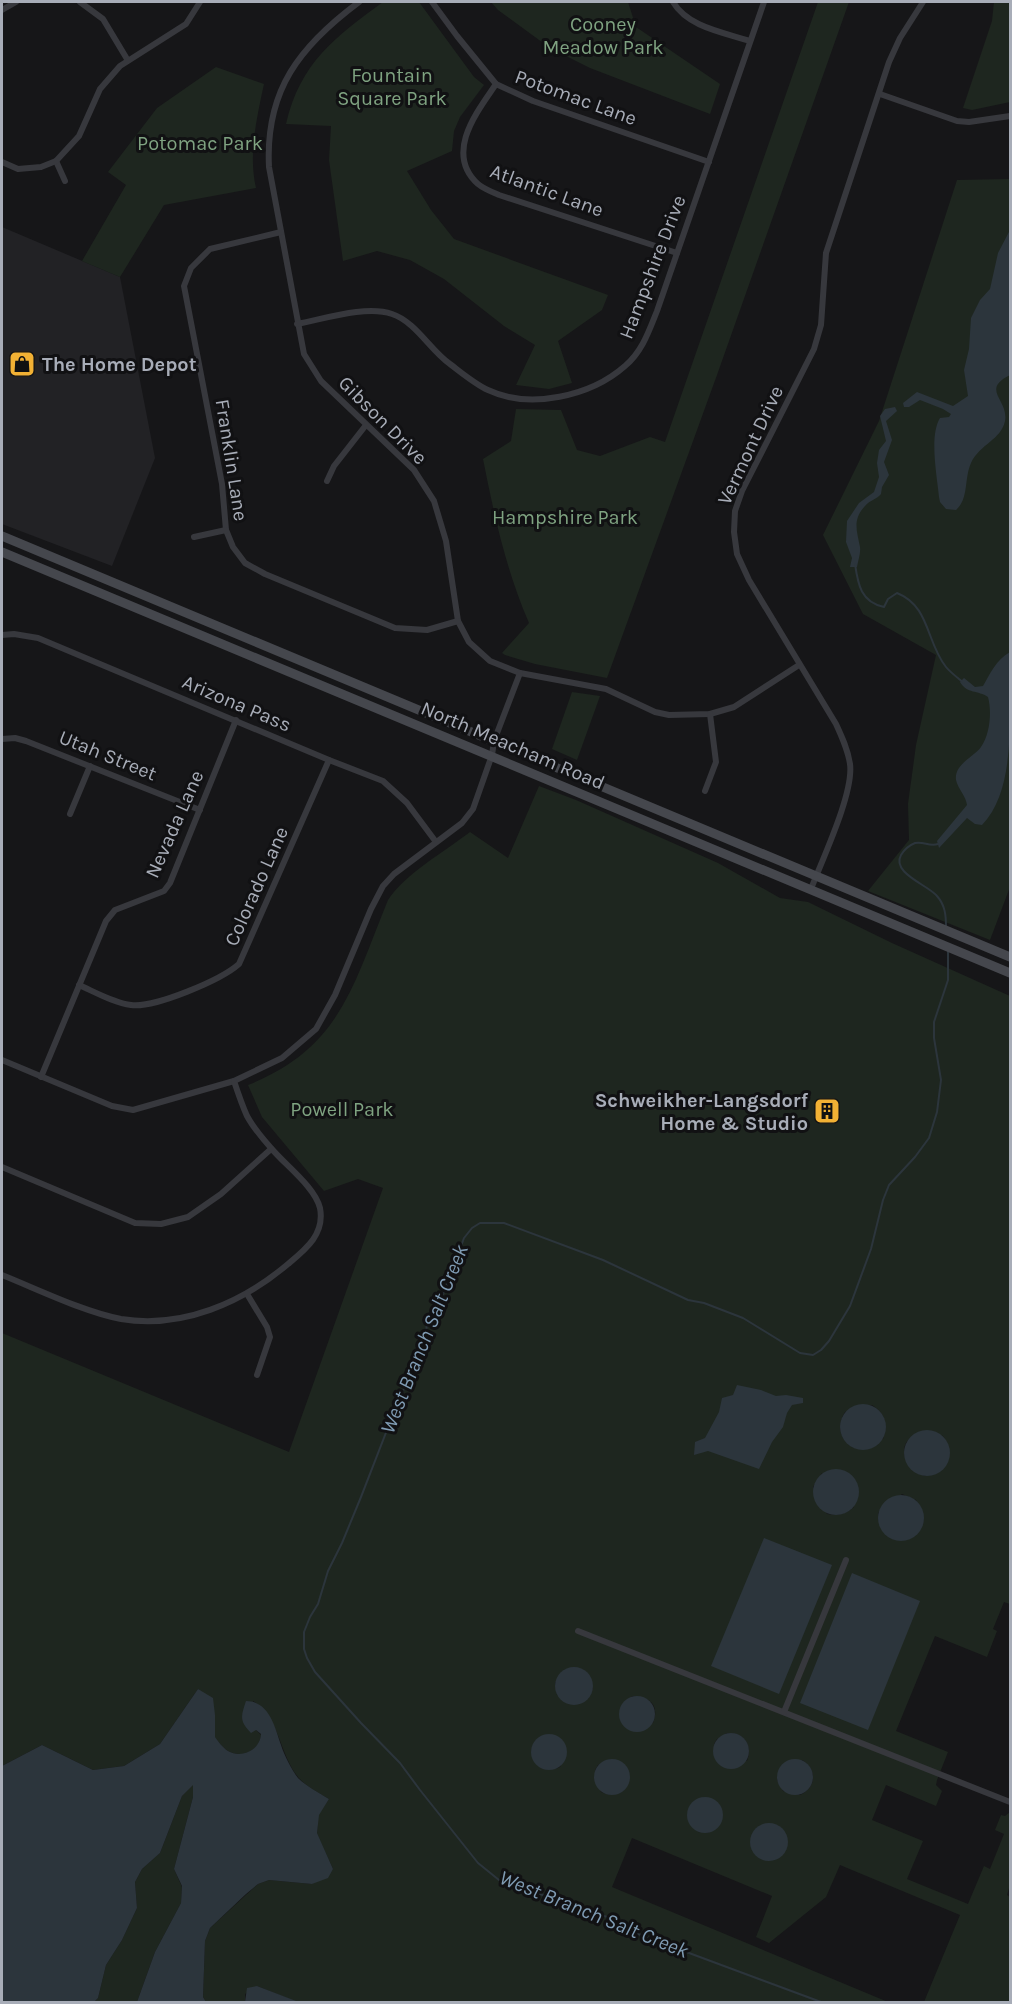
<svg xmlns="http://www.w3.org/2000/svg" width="1012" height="2004" viewBox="0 0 1012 2004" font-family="Karla,sans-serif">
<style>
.built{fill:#222225}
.green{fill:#1e261f;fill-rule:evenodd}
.water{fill:#2c353c}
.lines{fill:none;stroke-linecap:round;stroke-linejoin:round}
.stream{stroke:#2c353c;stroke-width:2}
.minor{stroke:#37383d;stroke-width:6}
.secondary{stroke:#45474d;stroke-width:9}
.labels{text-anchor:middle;stroke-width:6;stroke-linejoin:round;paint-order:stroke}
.park-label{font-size:20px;fill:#7fa381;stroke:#111113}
.street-label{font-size:20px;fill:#a8adb8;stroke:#111113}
.poi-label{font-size:20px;font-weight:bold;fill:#a8adb8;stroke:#111113;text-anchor:start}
.water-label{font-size:21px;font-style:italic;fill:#7f9bb3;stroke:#111113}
</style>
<rect width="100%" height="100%" fill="#161618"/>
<polygon class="built" points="2,227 120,277 155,458 112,566 2,524"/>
<g class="green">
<path d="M383,2H419L474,77L484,85L460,117L454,131L452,151L407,171L431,210L454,239L608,295L602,310L558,341L572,383L549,389L516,385L535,345L504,326L444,279L410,260L377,251L343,261L329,160L331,126L286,124C300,63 335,37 383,2Z"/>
<polygon points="491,2 628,2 636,27 720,84 710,114 590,68 550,48 498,10"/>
<path d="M818,2H849L717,375L607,678L535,664L505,655L502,653L529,623C506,570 494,515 483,459L511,441L516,409L561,410L577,450L600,456L650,437L665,442Z"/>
<polygon points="994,2 1010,2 1010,102 972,110 963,108 992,21"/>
<path d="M216,67L264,84C257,117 248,154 256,188L164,205L120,277L82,261L126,185L108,172L157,108Z"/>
<polygon points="1010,179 1010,887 990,940 868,891 909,840 908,804 916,745 936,655 863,614 823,535 879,421 957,180"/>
<polygon points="572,692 600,696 577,760 552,749"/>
<path d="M539,786L576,800L718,863L780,898L808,902L892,943L1010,996V1604L1004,1602L993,1629L997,1631L987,1657L935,1636L896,1731L948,1752L937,1780L936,1785L942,1791L936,1806L886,1785L872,1820L923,1841L907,1879L968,1904L984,1866L990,1869L1004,1834L995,1830L1001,1815L1005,1816L1010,1812V1885L1007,1895L1010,1897V2002H924L960,1915L840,1865L826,1897L769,1943L756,1937L772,1896L632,1838L612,1887L888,2002H297L257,1986L245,1994V2002H206L203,1997L205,1941L210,1928L258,1884L269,1880L312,1884L333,1869L317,1834L318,1815L329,1799C319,1793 305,1786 298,1777C279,1753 280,1718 253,1701L256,1730L261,1735C260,1750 242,1759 228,1751C223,1748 218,1741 214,1737L215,1715L198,1689L160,1744L124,1766L93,1770L42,1745L2,1766V1333L289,1452L383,1188L358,1179L324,1191L262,1117L248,1085C341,1048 353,985 388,900C405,874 444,852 470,832L508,858ZM872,1405C885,1413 888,1424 883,1439L854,1448C840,1440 836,1426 845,1412ZM929,1431L943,1436L947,1443L926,1476C907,1472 894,1447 914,1435C918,1432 924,1432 929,1431ZM822,1473L854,1507C846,1514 838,1516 827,1514L813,1487ZM902,1494L916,1500L924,1519C917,1551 877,1545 878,1513ZM555,1682L593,1688L588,1699L557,1695ZM633,1696C650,1697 660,1705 653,1723L631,1730C616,1721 617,1703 633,1696ZM727,1733C744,1732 753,1745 747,1761L714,1744L717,1739ZM550,1734L566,1756L560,1767C532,1781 518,1737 550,1734ZM609,1759C640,1761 632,1806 601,1792L595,1770L598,1765ZM802,1760C818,1770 816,1788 800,1795L783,1791L777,1780ZM705,1797L709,1833L698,1832L694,1801Z"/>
<polygon points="193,1784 193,1797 174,1869 182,1887 181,1903 155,1952 137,2002 94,2002 98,1998 106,1965 122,1940 137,1908 135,1882 142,1869 160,1853 182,1796"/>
</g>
<g class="water">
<path d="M1010,230V375C980,390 1009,400 1005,421C1001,440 980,444 971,463C964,478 969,499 956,510L946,509L940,502L939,497C937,476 929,436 940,418L949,417L951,414L943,409L920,400L909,407H904L903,403L917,392L953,406L968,396L964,370L969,349L971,318L980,300L990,289L998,253Z"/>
<path d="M895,407L897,411L886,421L892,440L884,462L889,475L882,487L881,494C877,499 870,500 865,506C852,520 857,531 860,547C861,553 858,561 857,567H850L852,558L846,542L847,521L859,503L874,492L879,477L877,463L879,450L886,441L880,416L885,409Z"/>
<path d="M1010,652C1012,663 1010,680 1010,693C1010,735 1012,794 982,825L975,824L967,818L939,848L937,841L967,805C966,796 958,789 956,780C954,764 974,757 981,747C990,734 992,712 988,697C978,690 967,694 960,682L964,678L975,687L983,686C990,674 996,660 1010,652Z"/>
<polygon points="737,1385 761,1390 776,1396 786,1395 803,1398 803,1403 792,1405 787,1413 783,1427 772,1442 759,1469 708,1451 694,1455 695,1442 705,1438 719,1412 722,1398 733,1395"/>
<circle cx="863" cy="1427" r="23"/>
<circle cx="927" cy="1453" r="23"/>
<circle cx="836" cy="1492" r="23"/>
<circle cx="901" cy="1518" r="23"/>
<polygon points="764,1538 832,1565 779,1694 711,1666"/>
<polygon points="852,1573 920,1601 868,1730 800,1703"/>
<circle cx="574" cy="1686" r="19"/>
<path d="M198,1689L213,1698L215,1715V1737C218,1741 223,1748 228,1751C242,1759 260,1750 261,1734L256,1730L251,1733C239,1721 241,1716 246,1701C269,1701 275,1727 281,1745C284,1755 292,1770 298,1778C306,1786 319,1793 329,1799L319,1815L317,1833L333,1869L328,1878L312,1884L269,1880L258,1884L246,1894L210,1928L205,1941L203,1997L206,2002H137L155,1952L181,1903L182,1886L174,1869L193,1797V1785L182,1796L160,1853L142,1869L135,1882L137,1908L122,1940L106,1965L98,1998L94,2002H2V1766L42,1745L93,1770L124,1766L160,1744Z"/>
<circle cx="637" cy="1714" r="18"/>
<circle cx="731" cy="1751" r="18"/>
<circle cx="549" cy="1752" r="18"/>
<circle cx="795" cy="1777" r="18"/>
<circle cx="612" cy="1777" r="18"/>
<circle cx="705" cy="1815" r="18"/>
<circle cx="769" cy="1842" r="19"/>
<polygon points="257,1986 296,2001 297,2002 245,2002 247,1988"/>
</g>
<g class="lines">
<g class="stream">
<path d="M855,564C858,585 861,602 884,607L888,599L897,593C930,606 926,642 946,667C951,673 958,678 964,683"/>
<path d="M938,844C929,847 924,841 915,843C910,845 904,850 901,855C891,873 928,885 937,896C945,905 946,915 946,927"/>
<polyline points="821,2002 638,1934 613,1919 499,1880 478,1863 420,1790 400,1763 361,1723 315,1672 307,1658 304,1649 304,1632 310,1617 318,1604 328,1571 342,1543 361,1497 394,1412 425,1339 427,1324 444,1292 464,1238 472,1228 480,1223 504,1223 603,1260 688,1300 704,1303 743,1318 800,1353 813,1355 821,1350 829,1341 850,1306 871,1249 883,1200 889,1185 915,1157 929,1138 937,1112 941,1080 934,1038 934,1022 948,980 948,950"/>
</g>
<g class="minor">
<polyline points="80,2 103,19 127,59"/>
<path d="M359,2C300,46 265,90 269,167L304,354L321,381L414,470L434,501L446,541L458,621L469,642L490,661L520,673L606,689L655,712L669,715L710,714L734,707L799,665"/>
<polyline points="432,2 457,36 496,84 533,101 709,162"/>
<path d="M673,2C688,27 722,32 750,41"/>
<polyline points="2,10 16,2"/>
<path d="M496,84C477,112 444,153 478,184C484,189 492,192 499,195L677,253"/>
<polyline points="880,94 957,121 969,122 1010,116"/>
<polyline points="56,161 65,181"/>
<polyline points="2,162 18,169 41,167 56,161 79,136 100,89 120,66 186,24 200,2"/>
<polyline points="281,232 210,249 191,268 184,286 222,484 226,530 233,547 245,563 265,574 395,628 427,630 458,621"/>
<path d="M297,324C324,319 366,305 392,314C416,322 430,350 450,364C462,373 475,384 488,390C530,410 591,396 625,366C642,352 649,331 657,311L764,2"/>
<polyline points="327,481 334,466 366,425"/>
<polyline points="194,537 226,530"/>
<polyline points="2,635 14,634 38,638 329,760 383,781 407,803 436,842"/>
<polyline points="2,739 15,738 26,741 200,810"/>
<polyline points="705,791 716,762 710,714"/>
<polyline points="70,814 90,766"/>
<path d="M811,889C822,860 854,793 850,764C848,750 842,737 836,724L749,580L737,554L734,532L735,511L742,491L814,349L821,325L826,253L889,62L900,38L923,2"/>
<path d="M79,985C95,992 114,1003 131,1005C155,1008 221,980 239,964L329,760"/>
<polyline points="2,1060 112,1106 133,1110 234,1081 282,1058 316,1029 335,995 371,909 383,886 394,874 462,823 473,809 492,755 494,741 520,673"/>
<polyline points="41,1077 106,921 115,910 164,891 170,883 236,720"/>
<polyline points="2,1167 135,1223 161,1224 188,1217 221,1194 271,1149"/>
<path d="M2,1275C37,1289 84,1312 121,1319C182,1329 242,1303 288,1264C306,1249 325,1234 320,1208C315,1187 285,1165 271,1148C263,1139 253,1127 247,1116C242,1105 238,1093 234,1081"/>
<polyline points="247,1294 267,1327 270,1337 257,1375"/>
<polyline points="578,1631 1010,1802"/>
<polyline points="784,1712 846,1560"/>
</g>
<g class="secondary">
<polyline points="2,536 1010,957"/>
<polyline points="2,552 1010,973"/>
</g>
</g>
<defs>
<g id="shop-square" transform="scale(1.35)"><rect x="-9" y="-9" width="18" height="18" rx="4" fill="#f2b134" stroke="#111113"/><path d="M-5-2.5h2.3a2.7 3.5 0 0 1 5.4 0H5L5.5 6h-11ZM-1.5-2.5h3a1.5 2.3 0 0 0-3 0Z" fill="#111"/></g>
<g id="building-square" transform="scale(1.35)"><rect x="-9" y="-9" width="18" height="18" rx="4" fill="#f2b134" stroke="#111113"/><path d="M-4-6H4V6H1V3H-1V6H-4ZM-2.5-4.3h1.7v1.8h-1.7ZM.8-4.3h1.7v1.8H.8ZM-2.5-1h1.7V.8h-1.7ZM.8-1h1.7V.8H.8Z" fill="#111"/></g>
</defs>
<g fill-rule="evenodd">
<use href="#shop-square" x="22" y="364"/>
<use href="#building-square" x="827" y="1111"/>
</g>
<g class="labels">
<g class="park-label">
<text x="603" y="31">Cooney<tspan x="603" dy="23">Meadow Park</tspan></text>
<text x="392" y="82">Fountain<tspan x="392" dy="23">Square Park</tspan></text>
<text x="200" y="150">Potomac Park</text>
<text x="565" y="524">Hampshire Park</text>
<text x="342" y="1116">Powell Park</text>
</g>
<g class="street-label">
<text transform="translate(576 97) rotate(20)" y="7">Potomac Lane</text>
<text transform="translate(547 190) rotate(20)" y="7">Atlantic Lane</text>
<text transform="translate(652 267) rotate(-69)" y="7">Hampshire Drive</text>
<text transform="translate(383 420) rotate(45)" y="7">Gibson Drive</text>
<text transform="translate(750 445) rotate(-65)" y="7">Vermont Drive</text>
<text transform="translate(232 460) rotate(81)" y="7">Franklin Lane</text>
<text transform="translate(237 703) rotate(23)" y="7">Arizona Pass</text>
<text transform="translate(513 745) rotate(23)" y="7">North Meacham Road</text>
<text transform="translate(108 755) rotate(22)" y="7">Utah Street</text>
<text transform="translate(174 824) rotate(-66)" y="7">Nevada Lane</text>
<text transform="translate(256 886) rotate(-66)" y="7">Colorado Lane</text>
</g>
<g class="poi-label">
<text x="42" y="371">The Home Depot</text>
<text x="808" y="1107" text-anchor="end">Schweikher-Langsdorf<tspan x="808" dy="23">Home &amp; Studio</tspan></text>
</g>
<g class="water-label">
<text transform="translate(424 1339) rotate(-68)" y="7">West Branch Salt Creek</text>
<text transform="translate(594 1914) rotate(22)" y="7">West Branch Salt Creek</text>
</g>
</g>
<rect width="1012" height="2004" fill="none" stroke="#a8adb8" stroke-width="6"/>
</svg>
